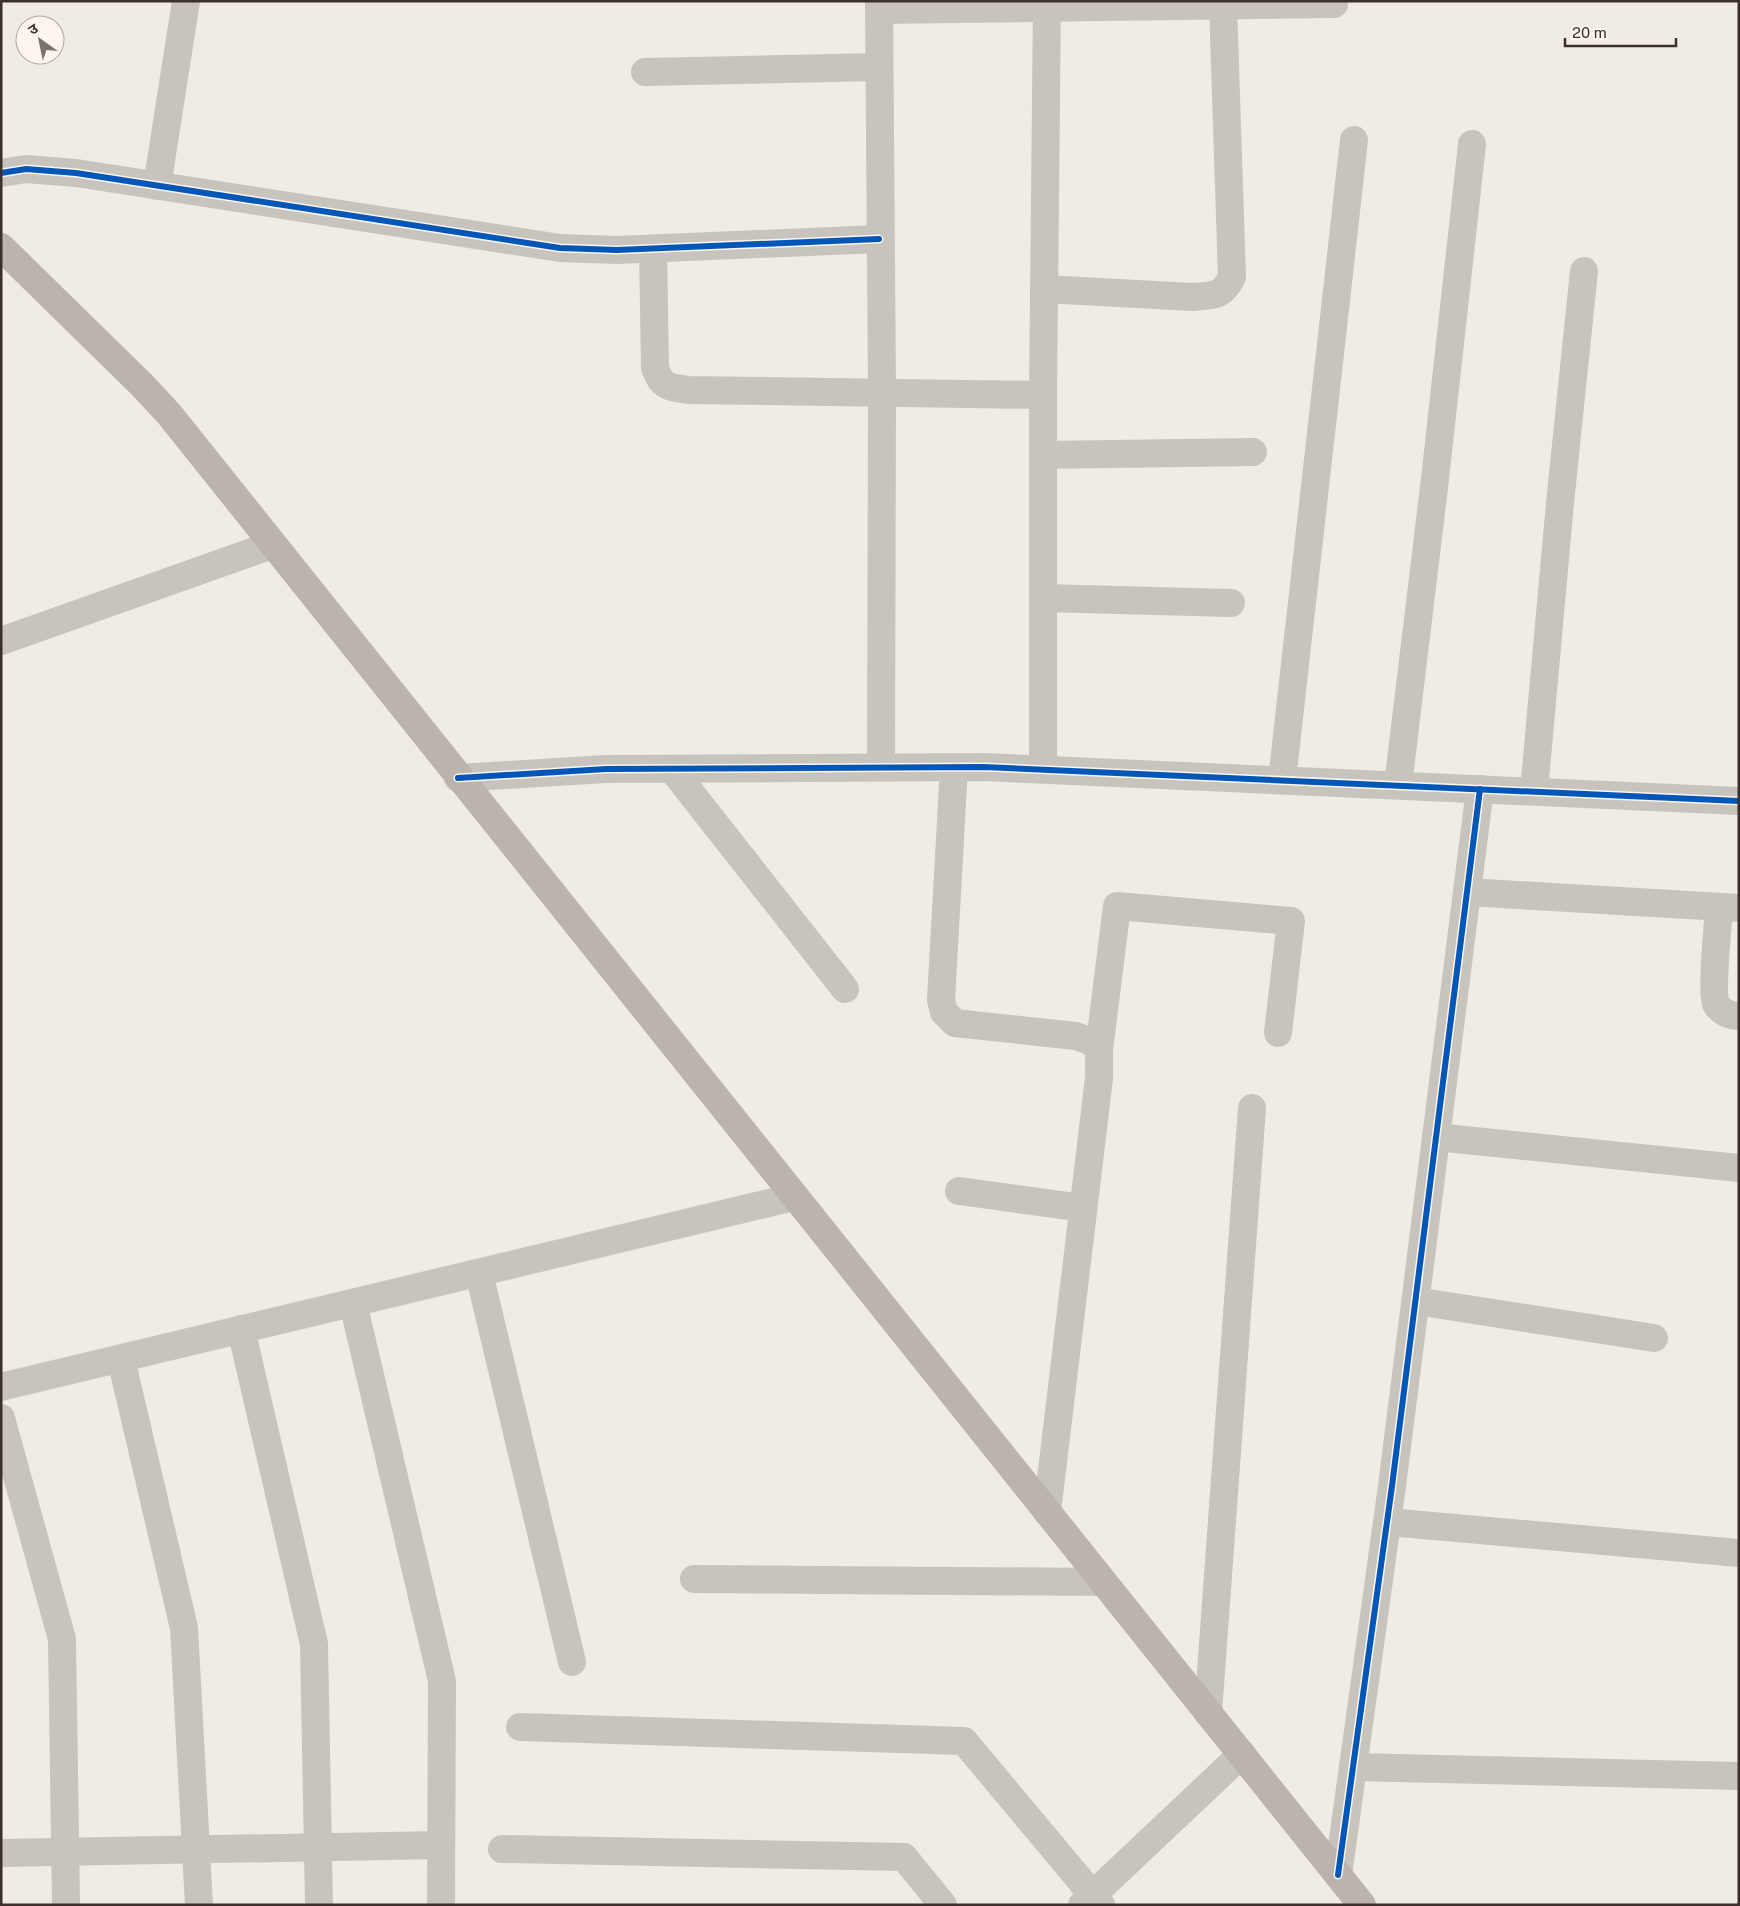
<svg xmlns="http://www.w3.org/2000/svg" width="1740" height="1906" viewBox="0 0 1740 1906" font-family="'Public Sans','Noto Sans Devanagari',sans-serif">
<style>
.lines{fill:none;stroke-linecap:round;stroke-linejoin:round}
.street{stroke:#c9c3be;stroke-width:28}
.secondary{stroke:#bab3ae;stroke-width:28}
.cycleway-casing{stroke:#fbf5ee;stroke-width:9}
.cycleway{stroke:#0057b8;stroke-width:6}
</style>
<rect width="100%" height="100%" fill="#f0ebe5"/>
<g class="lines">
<g class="street">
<polyline points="879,1 882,391 881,767"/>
<polyline points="879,10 1334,4"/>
<polyline points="645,72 879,67"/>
<polyline points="1,173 26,169 76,173 560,248 617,250 879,239"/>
<polyline points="157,186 186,1"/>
<path d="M653,249L655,368C662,388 669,387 688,390L1043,395"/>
<path d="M1044,289L1193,297C1214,295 1222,297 1232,277L1223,5"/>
<polyline points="1043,455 1253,452"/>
<polyline points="1043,598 1231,603"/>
<polyline points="1,641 272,545"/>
<polyline points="954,767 941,1000 944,1012 955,1023 1076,1036 1092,1042 1099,1050 1099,1078 1047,1512"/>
<polyline points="672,769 845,989"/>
<polyline points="1043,769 1043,395 1047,1"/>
<polyline points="458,778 606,769 984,767 1739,801"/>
<polyline points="1282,780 1354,140"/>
<polyline points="1398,785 1435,479 1472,144"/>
<polyline points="1534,791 1560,503 1584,271"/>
<polyline points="1467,892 1739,908"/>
<path d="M1719,907C1718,924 1711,992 1716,1004C1721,1012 1730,1016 1739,1016"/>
<polyline points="1099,1050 1117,906 1291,921 1278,1033"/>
<polyline points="1436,1137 1739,1168"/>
<polyline points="959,1191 1083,1208"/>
<polyline points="479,1273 572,1662"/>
<polyline points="1416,1301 1654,1338"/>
<polyline points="353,1303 442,1681 441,1905"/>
<polyline points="241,1329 314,1644 319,1905"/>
<polyline points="121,1359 184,1628 199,1905"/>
<polyline points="1,1387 794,1197"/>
<polyline points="1,1418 62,1639 66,1905"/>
<polyline points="1388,1522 1739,1553"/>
<polyline points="694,1579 1103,1582"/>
<polyline points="1208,1713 1252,1108"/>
<polyline points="520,1727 964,1741 1101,1905"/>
<polyline points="1353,1767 1739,1776"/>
<polyline points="502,1849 904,1857 943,1905"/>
<polyline points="1,1853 441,1845"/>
<polyline points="1338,1875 1392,1486 1480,789"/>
<polyline points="1082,1905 1242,1754"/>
</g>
<polyline class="secondary" points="1,247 142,385 169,414 1362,1905"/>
<g class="cycleway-casing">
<g id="cycleway">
<polyline points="1,173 26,169 76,173 560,248 617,250 879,239"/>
<polyline points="458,778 606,769 984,767 1739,801"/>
<polyline points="1338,1875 1392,1486 1480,789"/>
</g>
</g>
<use href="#cycleway" class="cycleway"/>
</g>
<rect width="1740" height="1906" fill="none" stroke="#3b302b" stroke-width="5"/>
<g transform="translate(40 40) rotate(327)"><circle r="24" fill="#fbf5ee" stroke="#aea6a0"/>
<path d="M0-4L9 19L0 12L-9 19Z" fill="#7a716c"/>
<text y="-8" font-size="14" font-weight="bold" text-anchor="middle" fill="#3b302b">उ</text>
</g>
<path d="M1565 38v8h111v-8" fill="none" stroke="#3b302b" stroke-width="2.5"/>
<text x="1572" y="38" font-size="15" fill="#3b302b" stroke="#fbf5ee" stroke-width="4" paint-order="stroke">20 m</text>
</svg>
